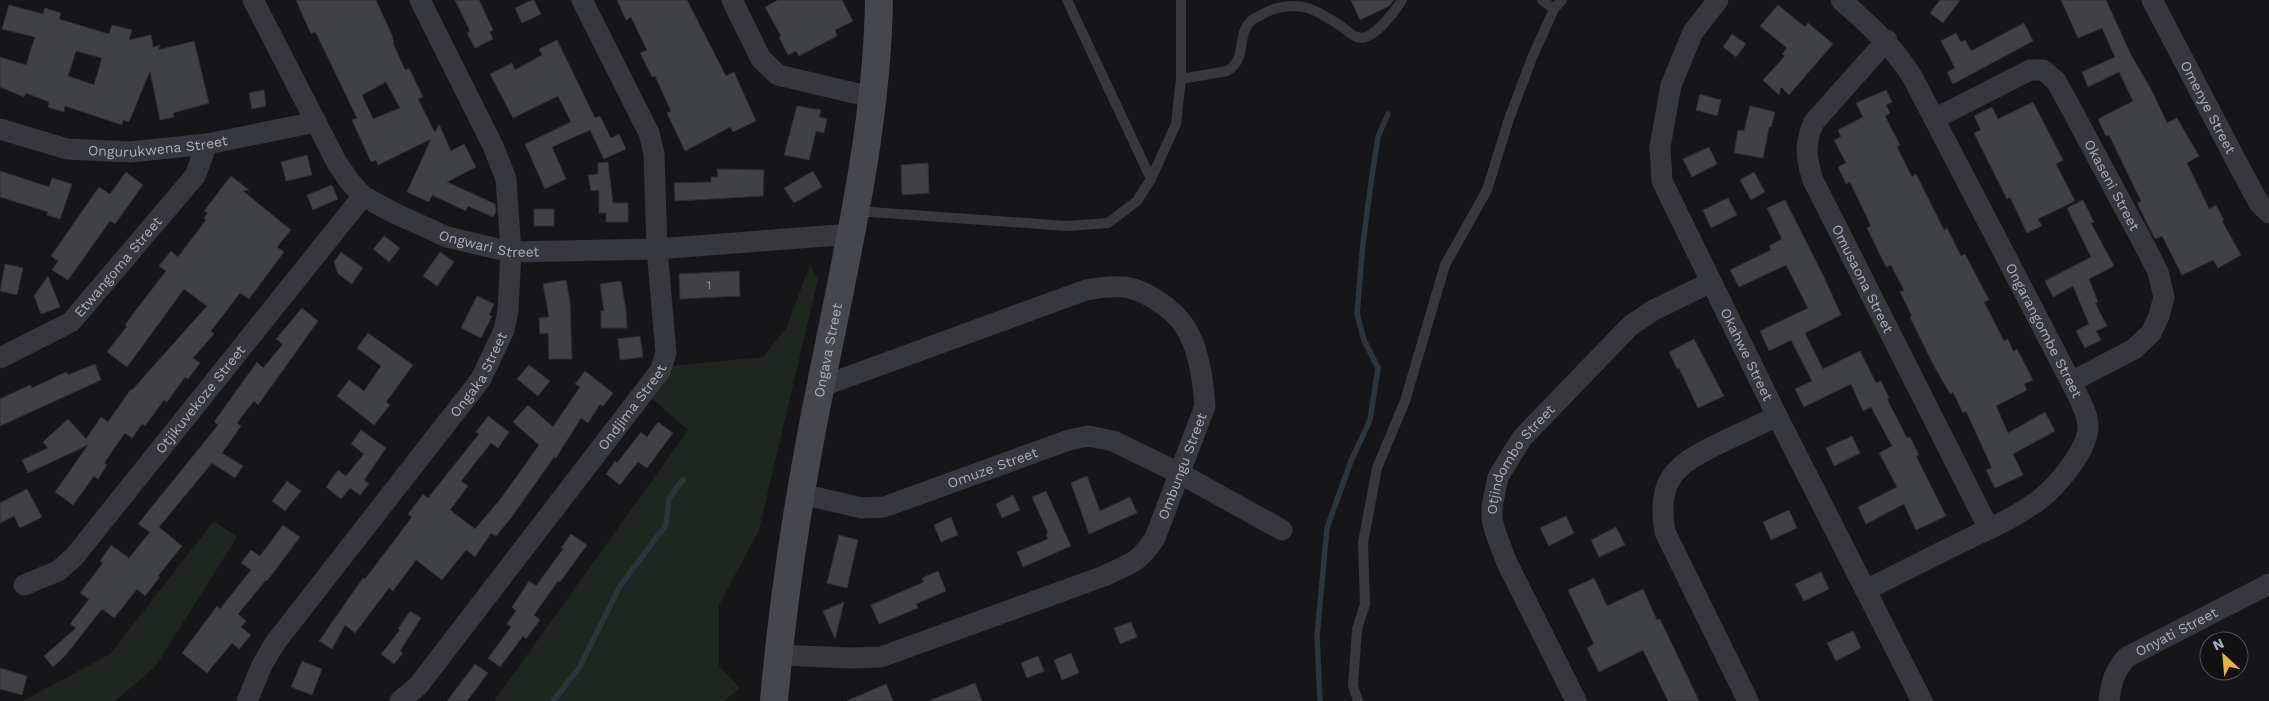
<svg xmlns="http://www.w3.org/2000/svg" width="2269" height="701" viewBox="0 0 2269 701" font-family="'Work Sans',sans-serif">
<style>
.green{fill:#1e261f}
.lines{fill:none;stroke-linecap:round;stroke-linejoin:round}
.stream{stroke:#2c353c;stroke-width:5.5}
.building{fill:#404145;stroke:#303034;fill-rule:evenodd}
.lane{stroke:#37383d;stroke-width:10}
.street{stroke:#37383d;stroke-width:21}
.secondary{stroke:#45474d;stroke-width:28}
.labels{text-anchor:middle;stroke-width:5;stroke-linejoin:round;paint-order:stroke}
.number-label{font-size:11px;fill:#8e929b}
.street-label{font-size:14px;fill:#a8adb8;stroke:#111113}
</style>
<rect width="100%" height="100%" fill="#161618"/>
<g class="green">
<polygon points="810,264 818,279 759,530 719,605 719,666 740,688 724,701 494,701 688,430 651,398 672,366 763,357 787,327"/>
<polygon points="214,521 237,537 155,667 115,701 23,701 110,654"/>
</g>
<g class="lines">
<g class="stream">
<polyline points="553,701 579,668 620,586 666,525 669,498 683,480"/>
<polyline points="1320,701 1317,636 1327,528 1351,461 1370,420 1378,368 1364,340 1357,314 1363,243 1372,176 1378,137 1388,114"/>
</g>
</g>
<g class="building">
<path d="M296,0H376L392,35L394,42L393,43L405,70L409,68L423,97L418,99L435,133L439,124L451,151L464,144L476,167L447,182L495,204L496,212L493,217L468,206L466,211L432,195L429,202L407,192L431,139L378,165L376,160L371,162L352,120L357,118L319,39L315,32L311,34ZM386,82L400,108L373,119L362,95Z"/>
<polygon points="455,0 479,0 493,30 490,32 493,39 475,48 467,33 470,31"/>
<polygon points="532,0 534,0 541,14 522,23 515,8"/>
<polygon points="617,0 687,0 726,76 734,72 756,121 733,132 730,127 685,151 667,113 671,111 655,76 652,77 640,53 647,50 631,17 626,20"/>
<polygon points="778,0 842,0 853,21 835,30 837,36 799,56 796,51 788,55 779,37 781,36 765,7"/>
<polygon points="1351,0 1394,0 1389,6 1360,20"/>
<polygon points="1940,0 1960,0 1943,23 1930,13"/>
<polygon points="2061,0 2106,0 2130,53 2152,91 2167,123 2177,118 2199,156 2187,163 2209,209 2216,205 2224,220 2222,221 2241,255 2218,268 2213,260 2182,275 2162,236 2155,239 2137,203 2141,201 2109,135 2106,136 2098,119 2133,101 2119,72 2088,87 2082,72 2115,57 2102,28 2078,38"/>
<path d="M9,5L43,14L45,8L61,13L59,19L109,34L112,25L132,30L129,40L151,35L153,47L160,45L158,50L194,41L209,103L173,113L174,117L160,120L150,71L129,122L123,120L122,125L65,106L64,112L48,107L49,102L26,93L24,97L0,87V57L26,65L35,37L2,29ZM76,51L102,58L94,85L68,76Z"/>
<polygon points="1778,5 1805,27 1808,23 1833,44 1789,95 1781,87 1779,95 1763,80 1785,56 1782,54 1787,48 1760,26"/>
<polygon points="2024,23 2033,41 1953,84 1947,72 1955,68 1941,41 1956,33 1961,42 1965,40 1971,51"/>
<polygon points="1732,34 1746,44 1736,57 1723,47"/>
<polygon points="557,40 595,118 600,116 611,138 619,134 626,149 604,159 590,130 552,147 566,179 545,189 525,144 571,122 558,96 513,118 490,74 512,63 515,70 542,55 539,49"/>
<polygon points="264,90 266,106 252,109 249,93"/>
<polygon points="1886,90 1892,102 1886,105 1890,113 1885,116 1900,145 1897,147 1912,177 1916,174 1944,230 1947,228 1961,256 1965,254 1989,300 1984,302 2004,341 2008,339 2013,351 2017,349 2033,380 2024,384 2027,390 1996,406 2008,433 2045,412 2055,431 2013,454 2023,475 1995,488 1986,470 1992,468 1966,411 1963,413 1953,392 1950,394 1933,364 1910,317 1912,316 1900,292 1904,290 1891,265 1886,267 1867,228 1871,226 1850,182 1846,184 1838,167 1846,163 1834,140 1841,137 1838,130 1863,117 1856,103"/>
<polygon points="1700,94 1721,100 1717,116 1696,110"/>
<polygon points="2033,102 2063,160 2056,164 2075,201 2038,219 2042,226 2027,233 2010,197 2007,199 1974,133 1981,130 1974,116 1992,107 1998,119"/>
<polygon points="797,106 821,110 819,117 827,119 824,133 816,131 809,160 784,155"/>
<polygon points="1750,106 1775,112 1771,127 1769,127 1763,158 1734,153 1738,130 1744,131"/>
<polygon points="1709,147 1717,164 1692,177 1683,159"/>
<polygon points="307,155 312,175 286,181 281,162"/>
<polygon points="608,162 613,203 628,203 628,222 606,222 606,213 599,213 599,190 591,191 588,175 598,174 598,163"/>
<polygon points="928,163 929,193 902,195 901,165"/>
<polygon points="717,169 764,170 763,196 675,201 674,183 711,182 711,177 718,177"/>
<polygon points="0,171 49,187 52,178 72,184 60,219 47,215 48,212 0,197"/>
<polygon points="813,171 822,187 794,203 784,188"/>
<polygon points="126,172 143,185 115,224 110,221 68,280 52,270 58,261 51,256 99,187 110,194"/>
<polygon points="1754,172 1765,192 1751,200 1740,180"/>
<polygon points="231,176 249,190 243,191 291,230 277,247 284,252 249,299 240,293 211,331 214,334 193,358 200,363 188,379 185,377 167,402 164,400 145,426 142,424 132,438 125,433 104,463 107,465 98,479 94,476 73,505 55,492 88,445 28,473 22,460 48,448 43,442 68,419 86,439 101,417 108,422 131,389 132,390 207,306 184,289 127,367 107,352 127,326 125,325 136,310 166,271 159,266 171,251 178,257 206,220 204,218 208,213 204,211"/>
<polygon points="332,185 338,199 313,210 307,195"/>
<polygon points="1728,198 1737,215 1711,228 1703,210"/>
<polygon points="1785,200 1823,275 1841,315 1805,333 1823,369 1860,351 1876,383 1881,381 1889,398 1887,399 1907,438 1910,437 1919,455 1916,456 1946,516 1916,530 1904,504 1866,524 1858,507 1897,487 1879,453 1892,446 1871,407 1863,411 1851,384 1804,407 1795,389 1812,381 1791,340 1769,351 1760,331 1808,308 1786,265 1739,287 1730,270 1771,250 1769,246 1782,239 1767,208"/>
<polygon points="2083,200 2094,222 2091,223 2114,266 2089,279 2098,302 2095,303 2107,326 2096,331 2101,340 2085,348 2076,331 2089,324 2073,286 2053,297 2045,281 2091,257 2067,208"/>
<rect x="534" y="209" width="20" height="17"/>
<polygon points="384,236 400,248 389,262 373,249"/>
<polygon points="341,252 363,268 352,284 338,274 334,262"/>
<polygon points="440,252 454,262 437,286 423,276"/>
<polygon points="5,264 23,268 17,295 0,291"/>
<polygon points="739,271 740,296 680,299 679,274"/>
<polygon points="48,276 60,307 41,314 34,296"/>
<polygon points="566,280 570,302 572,359 549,359 548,333 540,334 539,318 549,317 543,284"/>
<polygon points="621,281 626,310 627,328 601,328 601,311 604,311 600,284"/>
<polygon points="477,296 494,304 489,315 492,316 481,338 461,328"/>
<polygon points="302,308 318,321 258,405 254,401 237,423 241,426 222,453 243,466 235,478 212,463 159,527 182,546 158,576 160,577 145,596 137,589 114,618 102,609 64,657 53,667 44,656 76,628 70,624 89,599 80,593 103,563 100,561 111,545 129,558 150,532 138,524 218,425 214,422 257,362 263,368 283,344 276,339"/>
<polygon points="368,333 413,365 386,402 390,405 374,425 337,396 349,380 364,391 381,366 357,348"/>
<polygon points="640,336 643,357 620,360 618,339"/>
<polygon points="1694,339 1724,396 1698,408 1679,368 1677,369 1669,352"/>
<polygon points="95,364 101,380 0,426 0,399 30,385 32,388 66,372 68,375"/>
<polygon points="529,365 550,381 538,396 517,379"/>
<polygon points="585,371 613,393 603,406 600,404 588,423 581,418 556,458 554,457 511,518 496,536 491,533 475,557 466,550 442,580 416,560 393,591 389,588 355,633 345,625 332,649 319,641 363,578 365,579 412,517 408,514 423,494 428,498 479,434 476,432 488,416 509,432 498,448 491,443 461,481 468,486 450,510 475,529 502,497 539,445 513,422 528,405 553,427 580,387 575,384"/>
<polygon points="658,422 673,433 647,468 638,462 620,485 606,474 615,461 617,463 641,432 647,437"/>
<polygon points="361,430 386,448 364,480 369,484 360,495 350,488 341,499 326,487 338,470 346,476 364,454 351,444"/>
<polygon points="1852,436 1860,453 1834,466 1826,448"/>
<polygon points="1087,476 1100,511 1130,497 1137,513 1089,534 1071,483"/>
<polygon points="287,481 301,491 285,511 272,501"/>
<polygon points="27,489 42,517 20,528 14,516 0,523 0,503"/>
<polygon points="1046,491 1071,546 1023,567 1017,552 1048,539 1046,534 1048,533 1032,497"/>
<polygon points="1013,495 1020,510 1002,518 996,504"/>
<polygon points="1789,510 1797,528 1771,540 1763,522"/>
<polygon points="1566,516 1574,533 1549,546 1540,528"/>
<polygon points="951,517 958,535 941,542 934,525"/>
<polygon points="283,525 300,537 267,581 266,580 238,614 246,621 241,627 251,635 239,649 232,643 207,673 182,653 217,606 220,609 251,570 241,563 251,550 260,556"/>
<polygon points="1616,527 1625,545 1599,557 1591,540"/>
<polygon points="571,534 587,545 560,582 558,581 534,615 540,620 526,639 523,636 500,667 488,658 511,627 507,624 516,611 512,607 529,581 536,586 563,549 561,548"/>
<polygon points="839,535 858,540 847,588 827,583"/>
<polygon points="938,571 946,591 916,604 918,608 879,624 871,605 924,582 922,578"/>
<polygon points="1821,572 1829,589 1804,601 1795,584"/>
<polygon points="1594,578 1607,606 1643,589 1657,620 1660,619 1699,701 1668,701 1643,650 1599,672 1587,648 1594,644 1568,590"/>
<polygon points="844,602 835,639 823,611"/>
<polygon points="410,611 421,618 400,651 403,653 394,664 381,654 400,630 398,629"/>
<polygon points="1131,622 1137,637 1120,644 1114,628"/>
<polygon points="1853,631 1861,648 1836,661 1827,643"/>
<polygon points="1071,653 1079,673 1062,680 1054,660"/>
<polygon points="1038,656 1044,671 1027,678 1021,663"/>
<polygon points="302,661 322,669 312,695 291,687"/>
<polygon points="475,664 488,673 467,701 447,701"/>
<polygon points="0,668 27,676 22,695 0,689"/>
<polygon points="975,683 982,701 931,701 931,700"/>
<polygon points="886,684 893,701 847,701"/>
</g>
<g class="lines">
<g class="lane">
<polyline points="1067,0 1151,179"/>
<polyline points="1542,0 1554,9"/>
<path d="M1181,79L1227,71C1248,59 1236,34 1251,21C1256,17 1265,13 1271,10C1302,0 1316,10 1341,26C1346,30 1352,36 1357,37C1372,43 1395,11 1402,0"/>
<polyline points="857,211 1067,226 1108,223 1137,201 1151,179 1176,124 1181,79 1181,0"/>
<polyline points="1358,701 1353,686 1357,629 1365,604 1363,543 1377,468 1405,401 1445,265 1487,190 1509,119 1532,58 1554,9 1562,0"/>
</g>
<g class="street">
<path id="s1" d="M253,0L337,163L350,182L363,196L392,212L447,237L511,252L657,249L851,234"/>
<polyline points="732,0 761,59 778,75 871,97"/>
<path id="s2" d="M1718,0L1693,32L1671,85L1660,147L1662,181L1777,416L1922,701"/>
<path id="s3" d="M1841,0C1870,26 1894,46 1914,80L2071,382C2077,395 2087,410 2088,425C2089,449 2057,486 2039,500C2019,515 1995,526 1972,537C1937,554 1902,572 1866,590"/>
<path id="s4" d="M2152,0L2241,170L2259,203L2269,213"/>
<path id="s5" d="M1887,40L1814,122C1804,143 1806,159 1813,180L1989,529"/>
<path id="s6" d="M1934,119L2030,70H2043L2056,81L2066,99L2148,252L2158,272L2164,297L2159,316L2151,333L2134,349L2071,382"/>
<path id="s7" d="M0,129L67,149L130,152L207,144L316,122"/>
<path id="s8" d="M0,358L71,322L195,176L207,144"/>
<path id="s9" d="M801,494L862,508L884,507L1069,440L1088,436L1113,441L1179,473L1282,530"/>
<path id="s10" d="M24,585L58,571L74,557L363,196"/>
<path id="s11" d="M778,655L851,658L881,657L1104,576C1129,564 1139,563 1155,538L1205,406C1203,380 1199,346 1183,324C1172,308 1145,290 1125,287C1111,286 1100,287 1086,290L820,387"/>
<path id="s12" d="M247,701L262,665L275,643L481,379L504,330L508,311L511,252L506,179L493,146L420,0"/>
<path id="s13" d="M400,701L418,686L660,371L666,353L657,249L654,154L649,133L582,0"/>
<path id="s14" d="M1576,701L1507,563L1495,531L1492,519V506L1498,477L1522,438L1630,326L1652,311L1711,282"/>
<path d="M1748,701L1665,532C1656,480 1675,465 1718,444C1738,434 1758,426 1777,416"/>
<path id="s15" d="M2109,701C2111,683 2114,671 2127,657L2269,584"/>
</g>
<path class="secondary" id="s16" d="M774,701C783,595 800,488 821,384C846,257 877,129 879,0"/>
</g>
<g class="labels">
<g class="number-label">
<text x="709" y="289">1</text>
</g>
<g class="street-label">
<text dy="5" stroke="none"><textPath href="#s4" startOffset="121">Omenye Street</textPath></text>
<text dy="5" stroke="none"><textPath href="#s7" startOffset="161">Ongurukwena Street</textPath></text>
<text dy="5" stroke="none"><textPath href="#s6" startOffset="256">Okaseni Street</textPath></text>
<text dy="5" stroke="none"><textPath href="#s1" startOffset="362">Ongwari Street</textPath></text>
<text dy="5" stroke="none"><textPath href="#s8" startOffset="152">Etwangoma Street</textPath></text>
<text dy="5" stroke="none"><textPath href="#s5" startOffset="280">Omusaona Street</textPath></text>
<text dy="5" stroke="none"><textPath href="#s3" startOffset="391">Ongarangombe Street</textPath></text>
<text dy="5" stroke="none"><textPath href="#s16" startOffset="355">Ongava Street</textPath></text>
<text dy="5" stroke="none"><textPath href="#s2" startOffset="388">Okahwe Street</textPath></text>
<text dy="5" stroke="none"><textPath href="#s12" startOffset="402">Ongaka Street</textPath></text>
<text dy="5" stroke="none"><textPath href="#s10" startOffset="260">Otjikuvekoze Street</textPath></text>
<text dy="5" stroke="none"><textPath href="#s13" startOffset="375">Ondjima Street</textPath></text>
<text dy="5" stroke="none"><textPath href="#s14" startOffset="269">Otjindombo Street</textPath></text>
<text dy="5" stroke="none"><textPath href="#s11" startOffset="482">Ombungu Street</textPath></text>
<text dy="5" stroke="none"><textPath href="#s9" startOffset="200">Omuze Street</textPath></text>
<text dy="5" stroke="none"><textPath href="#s15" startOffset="104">Onyati Street</textPath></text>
</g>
</g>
<g transform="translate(2224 656) rotate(334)"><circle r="24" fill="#111113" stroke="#4d4f55"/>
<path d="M0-4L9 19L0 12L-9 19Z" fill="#f2b134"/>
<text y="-8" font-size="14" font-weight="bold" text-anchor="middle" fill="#a8adb8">N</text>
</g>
</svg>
